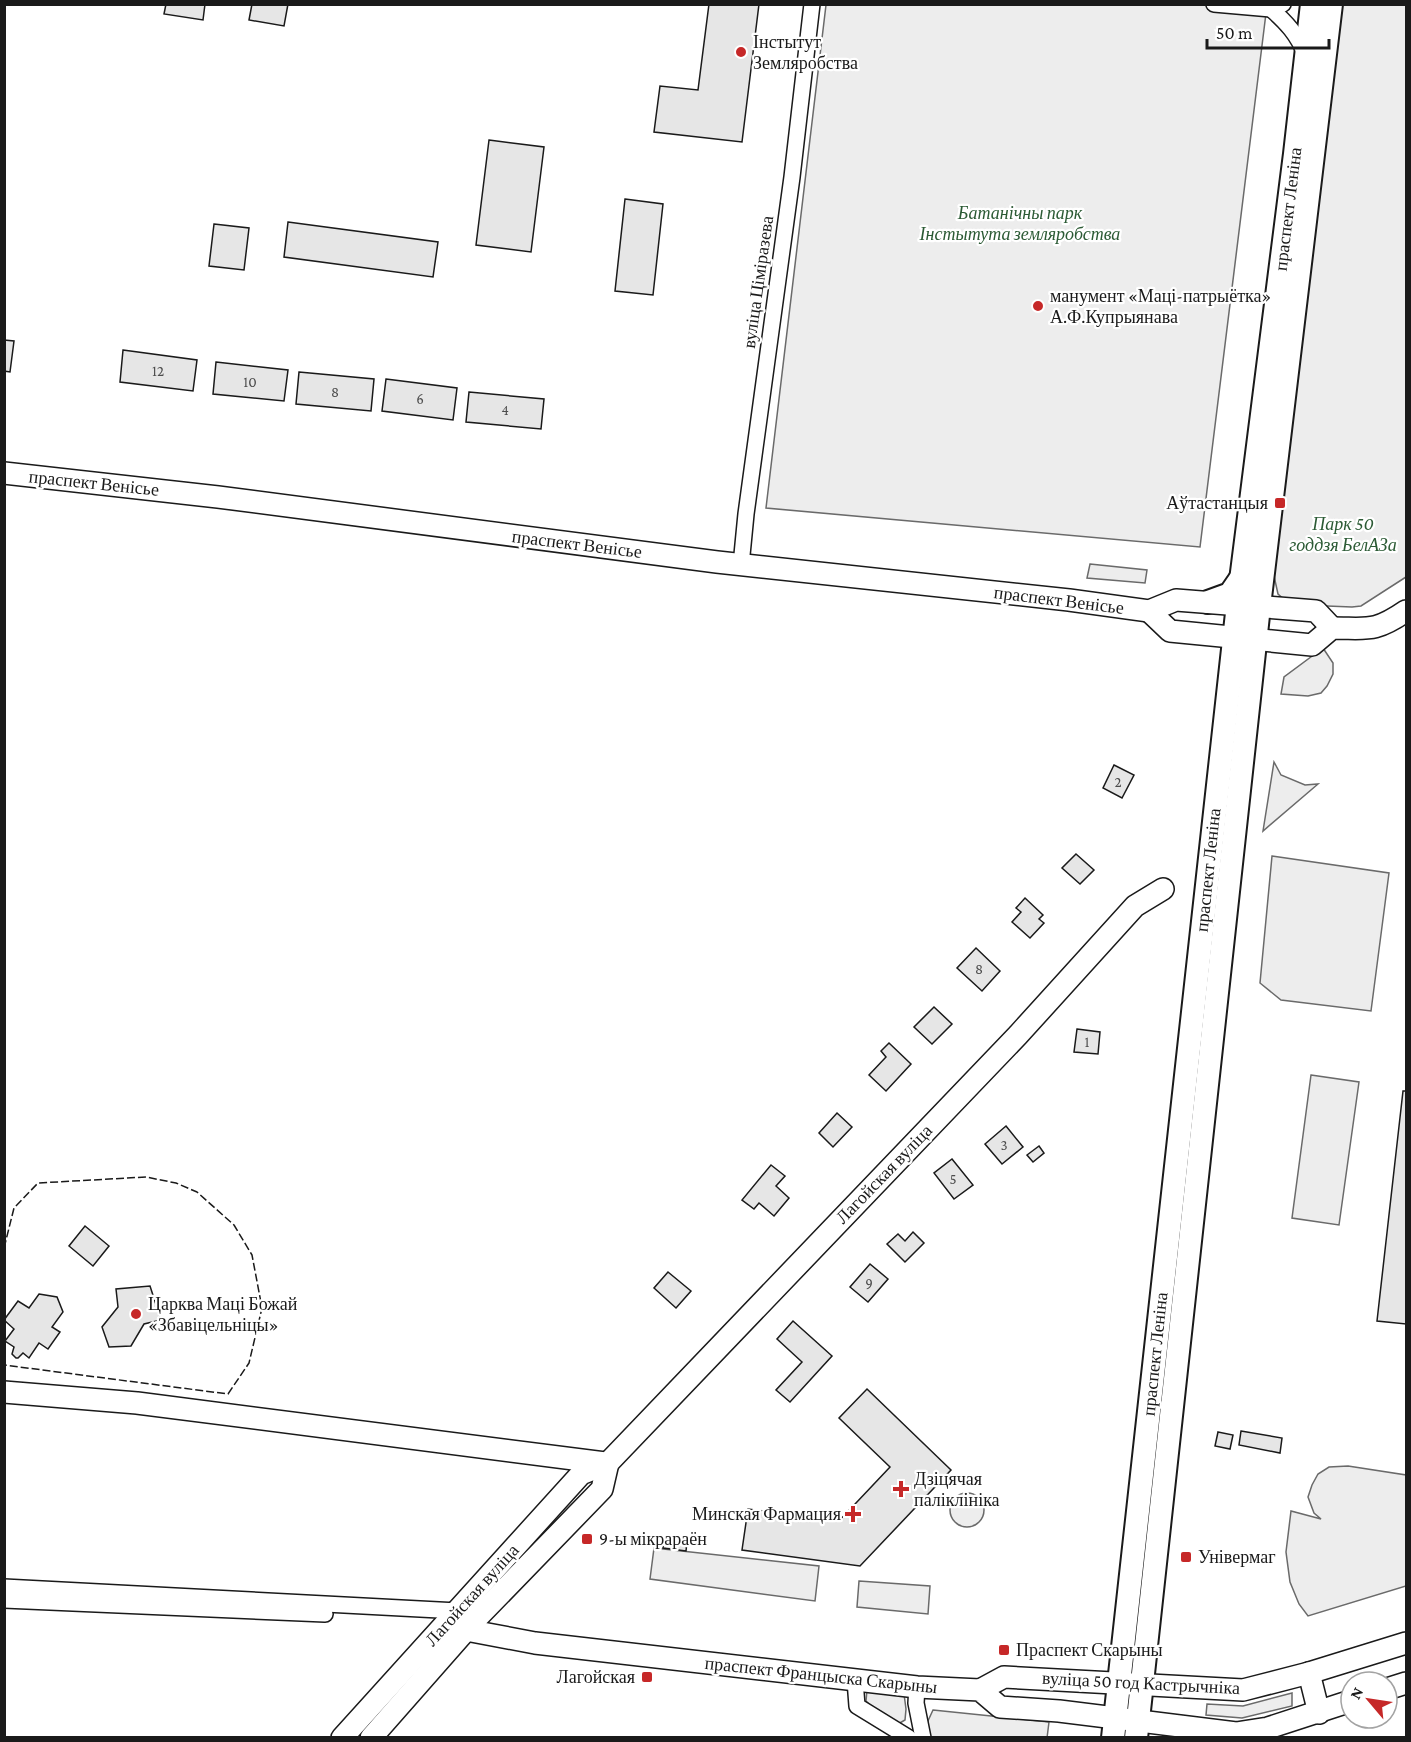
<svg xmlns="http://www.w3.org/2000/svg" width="1411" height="1742" viewBox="0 0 1411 1742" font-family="'Crimson Pro',serif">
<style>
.built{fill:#ededed;stroke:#6a6a6a;stroke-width:1.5}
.building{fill:#e6e6e6;stroke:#1a1a1a;stroke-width:1.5}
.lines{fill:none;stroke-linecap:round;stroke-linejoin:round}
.street-casing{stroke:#1a1a1a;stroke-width:18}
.secondary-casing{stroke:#1a1a1a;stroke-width:24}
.primary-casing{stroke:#1a1a1a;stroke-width:26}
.street{stroke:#fff;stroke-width:15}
.secondary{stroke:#fff;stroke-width:21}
.primary{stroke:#fff;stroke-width:22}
.fence{stroke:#1a1a1a;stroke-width:1.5;stroke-dasharray:8 3;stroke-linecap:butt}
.poi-dot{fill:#c62828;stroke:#fff;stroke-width:2}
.labels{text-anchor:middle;stroke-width:4.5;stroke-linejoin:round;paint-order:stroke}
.number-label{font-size:15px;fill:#4d4d4d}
.poi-label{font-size:18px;fill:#1a1a1a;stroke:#fff;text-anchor:start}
.street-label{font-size:18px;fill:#1a1a1a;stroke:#fff}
.park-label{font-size:18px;font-style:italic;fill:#2b5a34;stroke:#fff}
</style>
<rect width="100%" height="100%" fill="#fff"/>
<g class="built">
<polygon points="826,5 1267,5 1200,547 766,508"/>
<polygon points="1337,5 1406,5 1406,577 1361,606 1352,607 1302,605 1285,600 1278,594 1274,576"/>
<polygon points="1090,564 1147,570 1145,583 1087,578"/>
<polygon points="1323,648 1333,663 1333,674 1327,686 1321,693 1308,696 1281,694 1284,677"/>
<polygon points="1274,762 1281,775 1305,785 1318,784 1263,831"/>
<polygon points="1272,856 1389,873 1371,1011 1281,1000 1260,983"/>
<polygon points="1311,1075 1359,1082 1339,1225 1292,1218"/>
<polygon points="1348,1466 1406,1475 1406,1586 1308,1616 1299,1604 1290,1582 1286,1552 1291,1511 1321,1519 1314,1513 1308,1497 1312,1485 1318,1474 1329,1467"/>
<circle cx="967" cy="1510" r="17"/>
<polygon points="654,1548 819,1566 815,1601 650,1579"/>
<polygon points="859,1581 930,1586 928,1614 857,1607"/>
<polygon points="867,1690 904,1694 906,1709 905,1720 898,1724 872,1707 866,1701"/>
<polygon points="1292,1693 1292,1706 1242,1718 1206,1715 1207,1704 1243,1706"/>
<polygon points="933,1710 1049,1722 1047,1738 930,1737 927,1723"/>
</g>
<g class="building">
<polygon points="166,4 205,4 203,20 164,14"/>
<polygon points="252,4 288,4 284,26 249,20"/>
<polygon points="709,4 759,4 742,142 654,132 660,86 698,90"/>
<polygon points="489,140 544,147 531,252 476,245"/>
<polygon points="625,199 663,204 653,295 615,291"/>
<polygon points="288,222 438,242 433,277 284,257"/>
<polygon points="214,224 249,228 244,270 209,266"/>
<polygon points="4,340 14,341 10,372 4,371"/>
<polygon points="123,350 197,360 193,391 120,382"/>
<polygon points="216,362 288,370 284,401 213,394"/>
<polygon points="299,372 374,379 371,411 296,404"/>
<polygon points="386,379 457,388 453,420 382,411"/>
<polygon points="469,392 544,399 541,429 466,422"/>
<polygon points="1114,765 1134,775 1122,798 1103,788"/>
<polygon points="1076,854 1094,870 1080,884 1062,868"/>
<polygon points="1025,898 1043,915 1039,919 1044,923 1030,938 1012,922 1021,912 1016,908"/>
<polygon points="976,948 1000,971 982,991 957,968"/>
<polygon points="934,1007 952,1024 932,1044 914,1027"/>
<polygon points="1077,1029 1100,1032 1098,1054 1074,1052"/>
<polygon points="889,1043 911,1064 886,1091 869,1075 886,1057 881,1051"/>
<polygon points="1403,1091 1406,1091 1406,1324 1377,1321"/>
<polygon points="837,1113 852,1127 833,1147 819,1133"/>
<polygon points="1006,1126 1023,1147 1002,1164 985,1144"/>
<polygon points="1039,1146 1044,1153 1033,1162 1027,1155"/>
<polygon points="952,1159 973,1185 954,1199 934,1173"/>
<polygon points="771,1165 785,1176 776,1186 789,1198 774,1216 759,1203 754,1209 742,1200"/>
<polygon points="85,1226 109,1246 93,1266 69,1246"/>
<polygon points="913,1232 924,1243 905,1262 887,1244 898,1234 905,1241"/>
<polygon points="870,1264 888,1279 868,1302 850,1287"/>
<polygon points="668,1272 691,1291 676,1308 654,1288"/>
<polygon points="150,1286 161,1320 144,1324 131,1346 109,1347 102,1327 118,1307 116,1289"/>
<polygon points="39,1294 57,1297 63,1312 52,1327 60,1332 48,1349 39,1343 29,1358 23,1353 18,1358 16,1358 12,1354 14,1347 5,1341 14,1329 4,1320 18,1301 29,1308"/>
<polygon points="793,1321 832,1356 790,1402 776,1390 802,1362 777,1339"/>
<polygon points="867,1389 951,1470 860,1566 742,1550 748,1509 839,1521 890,1467 839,1418"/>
<polygon points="1241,1431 1282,1438 1280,1453 1239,1445"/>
<polygon points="1218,1432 1233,1435 1230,1449 1215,1446"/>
<polygon points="664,1539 687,1542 686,1551 663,1548"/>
</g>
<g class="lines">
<g class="street-casing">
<g id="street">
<polyline points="1214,4 1271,9 1283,4"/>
<path d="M1271,9C1286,22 1298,35 1305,54"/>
<polyline points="741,565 746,514 792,177 812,4"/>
<polyline points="4,1587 458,1611"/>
<polyline points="4,1600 325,1614"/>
<polyline points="855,1680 857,1706 909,1738"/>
<polyline points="917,1687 916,1703 923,1738"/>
</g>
</g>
<g class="secondary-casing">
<g id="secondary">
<polyline points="4,473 218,497 717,562 1069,600 1149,611 1176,600 1316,611 1332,628"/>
<path d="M1149,611L1170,631L1312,645L1332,628C1368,628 1374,633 1406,611"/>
<polyline points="4,1392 137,1403 605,1463"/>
<polyline points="450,1620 466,1630 535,1643 917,1687 980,1690 1000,1707 1059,1711 1236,1733 1268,1728 1351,1701"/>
<polyline points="1309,1673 1319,1713"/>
<polyline points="1387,1689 1406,1683"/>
<polyline points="980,1690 1004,1677 1243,1690 1309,1673 1406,1643"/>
<polyline points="342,1738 581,1474 608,1463 1018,1035 1135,906 1163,889"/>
<polyline points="371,1738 473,1622 602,1489 608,1463"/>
</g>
</g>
<g class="primary-casing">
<g id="primary">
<polyline points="1208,602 1230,594 1241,578"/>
<polyline points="1113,1738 1238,604 1295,154 1312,4"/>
<polyline points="1136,1738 1259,606 1331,4"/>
</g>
</g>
<use href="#street" class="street"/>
<use href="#secondary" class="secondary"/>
<use href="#primary" class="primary"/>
<polyline class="fence" points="4,1248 14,1208 38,1183 146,1177 176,1183 197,1192 234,1225 252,1255 262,1308 249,1363 228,1394 4,1365"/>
</g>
<g class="poi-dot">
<circle cx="741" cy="52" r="6"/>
<circle cx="1038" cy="306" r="6"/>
<rect x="1274" y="497" width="12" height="12" rx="3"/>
<circle cx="136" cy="1314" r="6"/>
<path d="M898 1480h6v6h6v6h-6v6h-6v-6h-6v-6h6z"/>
<path d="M850 1505h6v6h6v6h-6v6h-6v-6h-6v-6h6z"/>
<rect x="581" y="1533" width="12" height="12" rx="3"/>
<rect x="1180" y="1551" width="12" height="12" rx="3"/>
<rect x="998" y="1644" width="12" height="12" rx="3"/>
<rect x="641" y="1671" width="12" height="12" rx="3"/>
</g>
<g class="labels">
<g class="number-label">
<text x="158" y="376">12</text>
<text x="250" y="387">10</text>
<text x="335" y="397">8</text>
<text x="420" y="404">6</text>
<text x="505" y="415">4</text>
<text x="1118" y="787">2</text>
<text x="979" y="974">8</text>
<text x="1087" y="1047">1</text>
<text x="1004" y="1150">3</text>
<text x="953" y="1184">5</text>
<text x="869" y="1288">9</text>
</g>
<g class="poi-label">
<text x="753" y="48">Інстытут<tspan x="753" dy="21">Земляробства</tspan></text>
<text x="1050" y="302">манумент «Маці-патрыётка»<tspan x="1050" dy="21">А.Ф.Купрыянава</tspan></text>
<text x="1268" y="509" text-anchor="end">Аўтастанцыя</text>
<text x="148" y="1310">Царква Маці Божай<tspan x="148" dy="21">«Збавіцельніцы»</tspan></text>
<text x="914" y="1485">Дзіцячая<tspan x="914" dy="21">паліклініка</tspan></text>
<text x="841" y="1520" text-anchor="end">Минская Фармация</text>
<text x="599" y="1545">9-ы мікрараён</text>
<text x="1198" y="1563">Універмаг</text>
<text x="1016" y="1656">Праспект Скарыны</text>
<text x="635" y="1683" text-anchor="end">Лагойская</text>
</g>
<g class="street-label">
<text transform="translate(1288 209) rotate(-83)" y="6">праспект Леніна</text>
<text transform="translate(758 282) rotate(-82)" y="6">вуліца Ціміразева</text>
<text transform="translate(94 483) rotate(6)" y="6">праспект Венісье</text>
<text transform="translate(577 544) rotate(7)" y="6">праспект Венісье</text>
<text transform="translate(1059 600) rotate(7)" y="6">праспект Венісье</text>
<text transform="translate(1208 870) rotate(-84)" y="6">праспект Леніна</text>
<text transform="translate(884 1174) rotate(-46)" y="6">Лагойская вуліца</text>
<text transform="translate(1155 1354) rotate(-84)" y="6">праспект Леніна</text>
<text transform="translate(472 1595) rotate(-48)" y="6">Лагойская вуліца</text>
<text transform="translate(821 1675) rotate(6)" y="6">праспект Францыска Скарыны</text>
<text transform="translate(1141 1683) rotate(3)" y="6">вуліца 50 год Кастрычніка</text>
</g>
<g class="park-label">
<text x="1020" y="219">Батанічны парк<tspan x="1020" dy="21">Інстытута земляробства</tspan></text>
<text x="1343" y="530">Парк 50<tspan x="1343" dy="21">годдзя БелАЗа</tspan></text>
</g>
</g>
<rect width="1411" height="1742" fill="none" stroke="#1a1a1a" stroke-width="12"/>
<g transform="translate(1369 1700) rotate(299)"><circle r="28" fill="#ffffff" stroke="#a3a3a3" stroke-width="1.5"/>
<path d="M0-4.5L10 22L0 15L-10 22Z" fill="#c62828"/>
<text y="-9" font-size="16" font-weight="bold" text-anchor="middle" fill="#1a1a1a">N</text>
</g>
<path d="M1207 39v9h122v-9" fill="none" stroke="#1a1a1a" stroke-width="3"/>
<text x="1216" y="39" font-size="18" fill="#1a1a1a" stroke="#ffffff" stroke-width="4.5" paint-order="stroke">50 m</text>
</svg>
